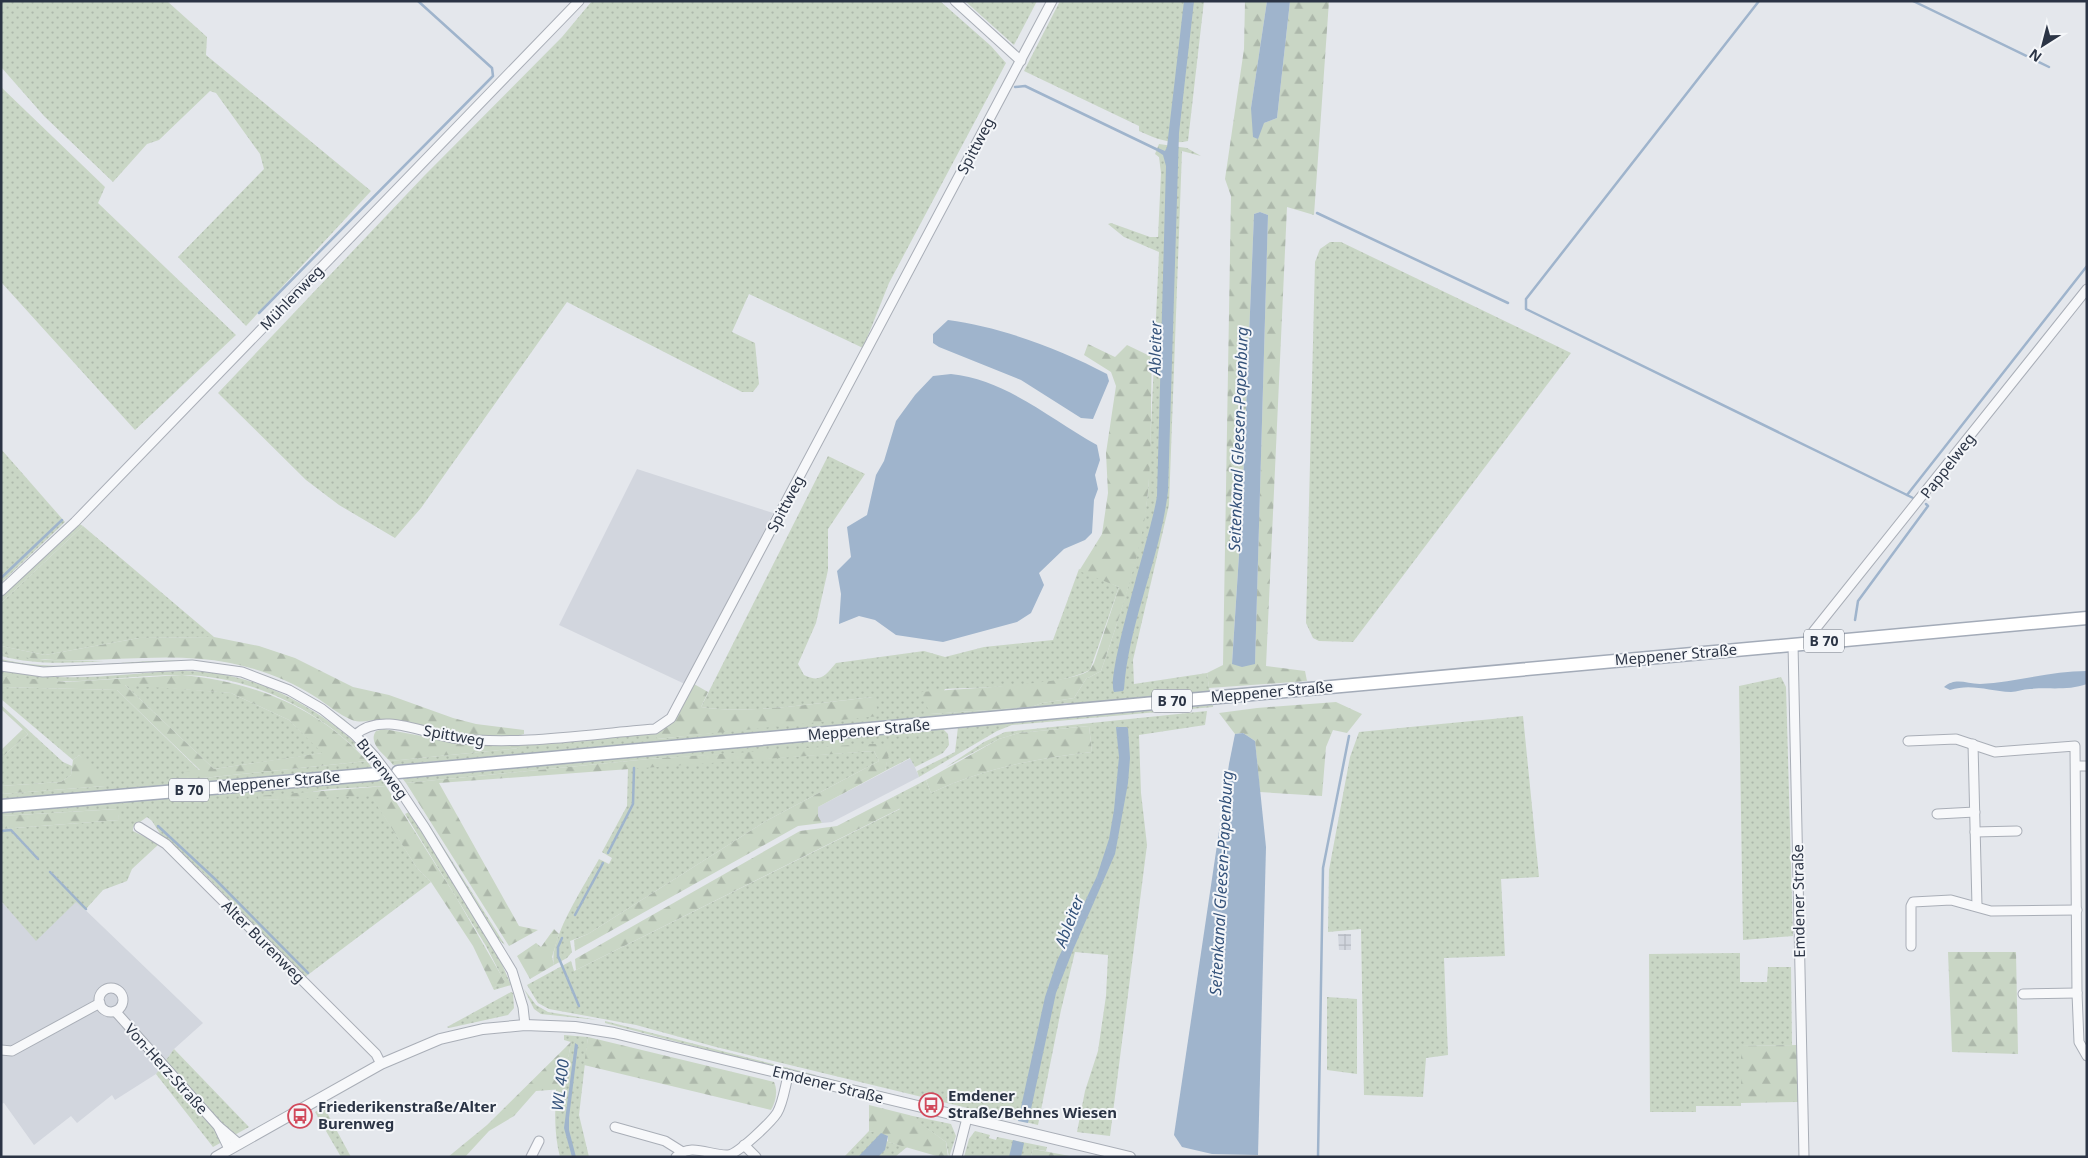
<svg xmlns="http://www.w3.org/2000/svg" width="2088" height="1158" viewBox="0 0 2088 1158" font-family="'Noto Sans',sans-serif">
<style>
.built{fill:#d2d6de}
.industrial{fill:url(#industrial-grid)}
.grass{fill:url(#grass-dots)}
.forest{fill:url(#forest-firs);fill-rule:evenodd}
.water{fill:#9fb4cc}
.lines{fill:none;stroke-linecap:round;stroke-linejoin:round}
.stream{stroke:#9fb4cc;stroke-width:2.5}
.minor-casing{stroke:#a9aeb7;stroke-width:11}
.tertiary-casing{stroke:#a9aeb7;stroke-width:12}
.primary-casing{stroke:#a3abb8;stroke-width:15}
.minor{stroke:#f7f8fa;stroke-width:9}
.tertiary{stroke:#f7f8fa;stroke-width:10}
.primary{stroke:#fff;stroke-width:12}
.minor-bridge-casing{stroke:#a9aeb7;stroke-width:11;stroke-linecap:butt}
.minor-bridge{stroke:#f7f8fa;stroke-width:9}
.labels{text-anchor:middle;stroke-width:4;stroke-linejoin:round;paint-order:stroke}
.shield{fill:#f4f6f9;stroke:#676e7b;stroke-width:1}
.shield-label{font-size:14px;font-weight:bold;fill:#2b3445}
.street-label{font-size:15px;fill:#2b3445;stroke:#f4f6f9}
.poi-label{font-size:15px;font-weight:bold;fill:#2b3445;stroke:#f4f6f9;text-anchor:start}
.water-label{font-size:16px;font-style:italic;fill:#34527a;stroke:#f4f6f9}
</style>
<defs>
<pattern id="industrial-grid" width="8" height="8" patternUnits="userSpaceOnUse" patternTransform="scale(1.25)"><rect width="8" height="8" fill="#d2d6de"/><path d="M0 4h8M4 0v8" fill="none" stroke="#b4b8c0"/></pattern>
<pattern id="grass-dots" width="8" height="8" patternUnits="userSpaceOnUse" patternTransform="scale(1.25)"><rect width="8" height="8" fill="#c9d6c5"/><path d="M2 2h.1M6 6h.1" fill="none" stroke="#adb8ab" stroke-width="1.8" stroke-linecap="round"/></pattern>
<pattern id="forest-firs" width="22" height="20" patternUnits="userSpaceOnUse" patternTransform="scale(1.25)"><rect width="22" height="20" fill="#c9d6c5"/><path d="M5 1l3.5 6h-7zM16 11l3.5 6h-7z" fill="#adb8ab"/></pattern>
</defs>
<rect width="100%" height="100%" fill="#e4e7ec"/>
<g class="built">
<polygon points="637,469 773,513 687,685 559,625"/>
<polygon points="911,758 919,777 832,822 822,823 818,816 818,807"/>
<polygon points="1,901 36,940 76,901 203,1023 174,1049 156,1074 115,1100 112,1095 77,1123 71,1116 34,1145 4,1103 1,1104"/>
</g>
<polygon class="industrial" points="1338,934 1351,934 1351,950 1339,950"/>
<g class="grass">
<polygon points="1,1 167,1 207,37 206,55 371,191 246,326 178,257 264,169 260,154 216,93 210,91 159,140 147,144 113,182 44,116 1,67"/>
<polygon points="592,1 940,1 991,46 1006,63 889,283 863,348 749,294 732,332 755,343 759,384 753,392 742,392 567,302 421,508 395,538 339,505 306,480 218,393 424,176 562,37"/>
<polygon points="965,1 1037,1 1014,45"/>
<path d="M1060,1H1204L1188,141C1171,145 1154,138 1139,131V126L1024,71Z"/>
<polygon points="1,87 105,187 98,203 236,335 135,430 1,282"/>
<path d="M1159,144L1187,148L1201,156L1182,151L1169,505L1133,660L1134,684L1207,673L1210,694L1094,704L1066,703L1031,710L393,765L390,761L520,748V743L655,733L658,739L756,728L874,697C820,702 755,715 701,707L828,456L865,474L828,529V570L816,623L798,664L804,675C820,683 825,676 836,663L924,651L945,657L984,647L1053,640L1079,569L1119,587L1090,670C1054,688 986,687 945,689L930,714L1031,707L1042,703L1074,698L1086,679L1101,671C1121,613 1140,555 1148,493L1159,252L1124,237L1108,224L1111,223L1150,237H1158L1161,173L1159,157L1155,154Z"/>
<polygon points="1330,242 1341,242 1571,353 1353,642 1319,641 1313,638 1306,623 1315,262 1320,249"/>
<polygon points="1,449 65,522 1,583"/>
<polygon points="83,526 214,637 139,638 45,655 1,646 1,603"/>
<path d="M1,653L46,660L104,661C69,663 35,665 1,656Z"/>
<path d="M1,659C51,671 98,664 149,661C229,657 282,676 347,721L234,668H53L4,662Z"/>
<path d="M1,670C20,673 39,677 58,677C99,679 140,672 180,671C247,669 311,702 359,746L356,749C310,705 245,675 180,675C120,675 61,689 1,676Z"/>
<polygon points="1781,677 1786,687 1793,936 1743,940 1739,686"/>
<polygon points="124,684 231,693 289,720 323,753 214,769"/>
<polygon points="1,687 117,690 200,771 185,780 367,761 372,768 1,802 1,794 105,786 79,755 73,760 1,699"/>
<polygon points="1,705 63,762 72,766 71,775 61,782 1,786 1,758 28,734 1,709"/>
<polygon points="1213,705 1213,707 1012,725 997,731 919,777 917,771 955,752 958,727"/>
<path d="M1207,711L1205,725L1139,735L1141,793L1147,845L1110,1136L1077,1132L1085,1091L1098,1051L1106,996L1108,955L1075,952L1061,1010L1038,1125L716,1047L636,1025L549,1009L538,1003L527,985L571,961L574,971L900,809L893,797L926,780L931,793C981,769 1037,758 1092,752L1089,726L1019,733L999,739L946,767L984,742L1005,732Z"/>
<polygon points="1523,716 1539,877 1501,879 1505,956 1444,958 1448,1055 1426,1058 1423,1097 1364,1095 1361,929 1328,932 1329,870 1350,757 1359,732"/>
<polygon points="943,729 948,734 949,745 943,753 915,767 910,758 885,771 890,744 649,759 406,783 402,778"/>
<path d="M874,751L879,761L766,821L588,934L570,941L572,952L567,958L554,965C548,940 586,883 599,859L609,864L612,858L602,852L627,806L628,768Z"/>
<polygon points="382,780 386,786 330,789 259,800 371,795 417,868 431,882 305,977 201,871 164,840 152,821 147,817 133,827 133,831 159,844 132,869 127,881 103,890 85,910 76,902 36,941 1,901 1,829 119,820 117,809 1,816 1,813"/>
<polygon points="409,812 483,931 501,962 511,985 494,990 493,988 504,981 486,946 405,814"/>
<polygon points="423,815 505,945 498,939"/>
<polygon points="1740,953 1740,982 1767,982 1768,967 1791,967 1792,1045 1741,1046 1741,1106 1696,1106 1696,1112 1650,1112 1649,954"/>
<polygon points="524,989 536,1005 548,1012 598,1020 541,1014 534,1009"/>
<polygon points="511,992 513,993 514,1008 508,1015 449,1028 447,1027"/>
<polygon points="1327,997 1357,999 1357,1074 1327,1070"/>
<polygon points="605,1021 816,1075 816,1078 605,1023"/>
<path d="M564,1035L588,1037L579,1115L589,1157H560C554,1133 555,1113 556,1089L563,1088L571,1042L564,1040Z"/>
<polygon points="174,1049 249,1127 213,1147 156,1074"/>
<polygon points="823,1077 916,1100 926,1104 822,1080"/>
<polygon points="324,1107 351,1157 341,1157 315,1112"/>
<polygon points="908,1115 951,1124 956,1136 949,1157 946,1142"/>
<polygon points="869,1131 881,1133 888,1142 907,1147 895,1157 844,1157"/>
<polygon points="975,1131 990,1135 989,1138 996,1140 997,1137 1047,1147 1046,1151 1033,1149 1031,1157 964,1157 969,1139"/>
</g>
<g class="forest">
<path d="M1245,1H1267L1251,108L1264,123L1277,118L1290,1H1329L1314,215L1287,207L1266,666L1305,671L1307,681L1209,688L1207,673L1223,665L1231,196L1225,179L1244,49ZM1260,212L1268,215L1255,663H1232L1242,508L1254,214Z"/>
<path d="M1088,344L1115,357L1127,345L1152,357C1150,410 1153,465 1145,517C1136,570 1118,621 1101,671L1086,679L1074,698L1042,703L1031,707L930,714L921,692C950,689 1072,685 1090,670C1091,669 1093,664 1094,663L1119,587L1079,571L1102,534L1108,493L1106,453L1116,386L1111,372L1084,355Z"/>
<polygon points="78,523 83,526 1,603 1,593"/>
<path d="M214,637L259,646L295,658L353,687L389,695L453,718L476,724L524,730V734C478,750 428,724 382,720C372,719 363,724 352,720C339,715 327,704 314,696C289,680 260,669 230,663C154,648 77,671 1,653V646L45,655L139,638Z"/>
<path d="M182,675C254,682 318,707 367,761L184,780V772L200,770L117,690L1,687V676L66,682ZM125,685L231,693L289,720L322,753L214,769Z"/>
<path d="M694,684L708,692L701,707C753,715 821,702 874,697L879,716L657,739L655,733C677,720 683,706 694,684Z"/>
<polygon points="1336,702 1362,714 1347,733 1333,730 1326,747 1322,796 1260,792 1255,741 1243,733 1235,734 1219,713 1257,708"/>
<path d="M1089,726L1092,752C1037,758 981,769 931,793L926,780L999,739L1019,733Z"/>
<polygon points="23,729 28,734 1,758 1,750"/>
<path d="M384,729L454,742L492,745L520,743V748L390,761C382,753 368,742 376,731Z"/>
<polygon points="866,744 891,744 885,771 818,807 818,816 822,823 798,826 575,951 574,940 588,934 766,821 879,761 874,751 439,783 519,926 538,930 509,946 406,783 649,759"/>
<polygon points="79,755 106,779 105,786 1,794 1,786 61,782 71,775 73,760"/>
<polygon points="386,786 456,897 505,982 493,988 473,946 431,882 417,868 371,796 259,800 258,796"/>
<polygon points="893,797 901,808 576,970 575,959 800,831 837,826"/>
<polygon points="118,809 119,820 1,829 1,816"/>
<polygon points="554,929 559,934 552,957 554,965 530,979 517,956 536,943 541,947"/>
<polygon points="1948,952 2016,952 2018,1054 1952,1052"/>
<path d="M588,1037L774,1082C778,1091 776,1101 771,1110L584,1065Z"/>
<polygon points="571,1042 563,1089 536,1091 514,1116 489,1131 465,1157 448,1157 487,1125"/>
<polygon points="1797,1045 1798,1102 1741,1103 1741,1046"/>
<polygon points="869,1105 909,1115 946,1142 948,1157 940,1157 888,1142 888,1136 869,1131"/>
<polygon points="1033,1149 1075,1157 1031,1157"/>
</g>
<g class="water">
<path d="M1184,1H1194L1179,133L1168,491C1160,559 1129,621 1124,689L1123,691L1114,692C1105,675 1153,527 1157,496L1166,166L1163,155L1157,151L1158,148L1165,151L1167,147Z"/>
<polygon points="1267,1 1290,1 1277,118 1264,123 1258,139 1253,137 1251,108"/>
<polygon points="1260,212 1268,215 1255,664 1242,667 1232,664 1242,508 1254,214"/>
<path d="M948,320C1001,327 1060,349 1107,374L1109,381L1093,419L1081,418L1021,380L939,347L933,343V334Z"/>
<path d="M951,374C1007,380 1050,419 1097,445L1100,460L1095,475L1098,489L1094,500L1092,533L1085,540L1064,549L1039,573L1044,585L1031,613L1017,622L943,642L896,635L875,620L859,616L839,624L841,594L837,571L851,557L847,527L867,515L876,475L884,461L896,421L915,395L933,376Z"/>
<path d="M2087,671V684C2068,691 2049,687 2030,689C2023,689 2017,692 2011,692C1989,691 1971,683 1950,690L1944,687C1956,677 1966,684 1980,684C2016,682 2051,671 2087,671Z"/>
<polygon points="1116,727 1127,727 1128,729 1130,758 1128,783 1115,854 1073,950 1056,993 1028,1123 1018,1121 1045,997 1057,961 1097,876 1109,839 1114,810 1119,757"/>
<polygon points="1243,733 1255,741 1266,847 1258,1155 1212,1154 1182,1147 1174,1135 1229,764 1235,734"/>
<polygon points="575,1043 578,1045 569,1118 569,1130 576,1157 572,1157 564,1128"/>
<polygon points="881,1133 888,1136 885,1150 878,1157 858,1157"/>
<polygon points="1013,1140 1024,1143 1021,1157 1009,1157"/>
</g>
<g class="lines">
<g class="stream">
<polyline points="1759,1 1526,299 1526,309 1907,495"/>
<polyline points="1913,1 2049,67"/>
<polyline points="1015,87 1025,86 1158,150"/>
<polyline points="1317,213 1508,303"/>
<polyline points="259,313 493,76 492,68 418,1"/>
<polyline points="1913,498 1907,495 2087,266"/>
<polyline points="1,578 62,520"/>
<polyline points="1855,620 1858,601 1928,506 1926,504"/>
<polyline points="158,826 215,879 308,973"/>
<polyline points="1,831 11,830 38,859"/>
<polyline points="608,853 633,804 634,768"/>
<polyline points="50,872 86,909"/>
<polyline points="575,915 603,863"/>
<polyline points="562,938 558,947 558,956 579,1006"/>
<polyline points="1318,1157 1323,868 1349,736"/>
</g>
<g class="minor-casing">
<g id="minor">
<polyline points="955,1 1021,61"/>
<polyline points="1,591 75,522 579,1"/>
<polyline points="1811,642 1813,632 2087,289"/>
<polyline points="1793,644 1804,1157"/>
<polyline points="1,666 43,672 192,665 242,672 289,690 322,709 355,735 375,757"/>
<path d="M355,735C382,711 422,733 453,738C520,746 589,734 655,729L671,718L1052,1"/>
<polyline points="1908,741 1956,739 1995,752 2075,746 2077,993 2079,1042 2087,1056"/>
<polyline points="1973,744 1977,906"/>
<polyline points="2076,766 2087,766"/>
<polyline points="397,786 425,828 512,971 523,1007 525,1025"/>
<polyline points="1937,814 1975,812"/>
<polyline points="139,827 166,844 376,1054 381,1064"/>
<polyline points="1975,832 2017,831"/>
<polyline points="1911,946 1911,906 1913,902 1951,900 1991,911 2077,910"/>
<circle cx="111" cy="1000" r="12"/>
<polyline points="2023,994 2077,993"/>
<polyline points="115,1011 218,1126 239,1144"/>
<polyline points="1,1050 12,1051 100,1003"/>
<polyline points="615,1127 665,1141 681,1151"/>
<polyline points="219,1128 229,1149"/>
<polyline points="744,1145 756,1157"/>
<polyline points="531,1157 539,1141"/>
<path d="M676,1157C691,1142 710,1156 728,1155C738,1154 771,1122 777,1113C783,1103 785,1087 788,1076"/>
<polyline points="957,1157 967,1118"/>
</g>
</g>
<g class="tertiary-casing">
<polyline id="tertiary" points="216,1157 381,1064 440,1039 483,1029 525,1025 575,1027 614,1033 1130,1157"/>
</g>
<g class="primary-casing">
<g id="primary">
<polyline points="398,772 2087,618"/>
<polyline points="1,806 377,774"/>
</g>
</g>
<use href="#minor" class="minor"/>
<use href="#tertiary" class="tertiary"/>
<use href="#primary" class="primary"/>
<g class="minor-bridge-casing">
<polyline id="minor-bridge" points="375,757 397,786"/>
</g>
<use href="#minor-bridge" class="minor-bridge"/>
</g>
<defs>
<g id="bus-ring" transform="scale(1.25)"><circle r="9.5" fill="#f4f6f9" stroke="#d1495b" stroke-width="1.5"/><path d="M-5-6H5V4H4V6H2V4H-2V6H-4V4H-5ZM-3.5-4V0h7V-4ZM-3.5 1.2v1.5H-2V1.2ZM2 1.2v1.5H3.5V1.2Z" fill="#d1495b"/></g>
</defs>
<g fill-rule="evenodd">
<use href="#bus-ring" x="931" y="1105"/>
<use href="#bus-ring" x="300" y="1116"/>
</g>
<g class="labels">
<g class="shield">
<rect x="1804" y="629.5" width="40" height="23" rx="4"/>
<rect x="1152" y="689.5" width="40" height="23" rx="4"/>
<rect x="169" y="778.5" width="40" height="23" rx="4"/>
</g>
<g class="shield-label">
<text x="1824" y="646">B 70</text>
<text x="1172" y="706">B 70</text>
<text x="189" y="795">B 70</text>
</g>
<g class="street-label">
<text transform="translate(976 146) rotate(-62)" y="5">Spittweg</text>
<text transform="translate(292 298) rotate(-46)" y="5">Mühlenweg</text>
<text transform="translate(1948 466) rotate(-52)" y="5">Pappelweg</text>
<text transform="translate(786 504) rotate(-62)" y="5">Spittweg</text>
<text transform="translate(1676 655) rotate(-5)" y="5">Meppener Straße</text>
<text transform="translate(1272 692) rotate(-5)" y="5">Meppener Straße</text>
<text transform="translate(869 730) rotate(-5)" y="5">Meppener Straße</text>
<text transform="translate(454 736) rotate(10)" y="5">Spittweg</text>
<text transform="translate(382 769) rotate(52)" y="5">Burenweg</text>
<text transform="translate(279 782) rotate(-5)" y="5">Meppener Straße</text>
<text transform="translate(1799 901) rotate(-91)" y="5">Emdener Straße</text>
<text transform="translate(263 942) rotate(45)" y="5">Alter Burenweg</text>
<text transform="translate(166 1069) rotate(48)" y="5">Von-Herz-Straße</text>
<text transform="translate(828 1085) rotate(14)" y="5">Emdener Straße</text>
</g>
<g class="poi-label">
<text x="948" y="1101">Emdener<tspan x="948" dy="17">Straße/Behnes Wiesen</tspan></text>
<text x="318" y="1112">Friederikenstraße/Alter<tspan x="318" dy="17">Burenweg</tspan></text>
</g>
<g class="water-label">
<text transform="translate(1155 348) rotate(-89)" y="6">Ableiter</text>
<text transform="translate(1238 439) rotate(-88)" y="6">Seitenkanal Gleesen-Papenburg</text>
<text transform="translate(1221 883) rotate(-87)" y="6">Seitenkanal Gleesen-Papenburg</text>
<text transform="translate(1069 921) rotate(-69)" y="6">Ableiter</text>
<text transform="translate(560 1085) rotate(-83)" y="6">WL 400</text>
</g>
</g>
<rect width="2088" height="1158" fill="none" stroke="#2b3445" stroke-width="5"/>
<g transform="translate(2043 45) rotate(216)" stroke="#f4f6f9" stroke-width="4" paint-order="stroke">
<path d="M0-4L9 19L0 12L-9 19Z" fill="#2b3445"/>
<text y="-8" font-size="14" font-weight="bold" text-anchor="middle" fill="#2b3445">N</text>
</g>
</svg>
